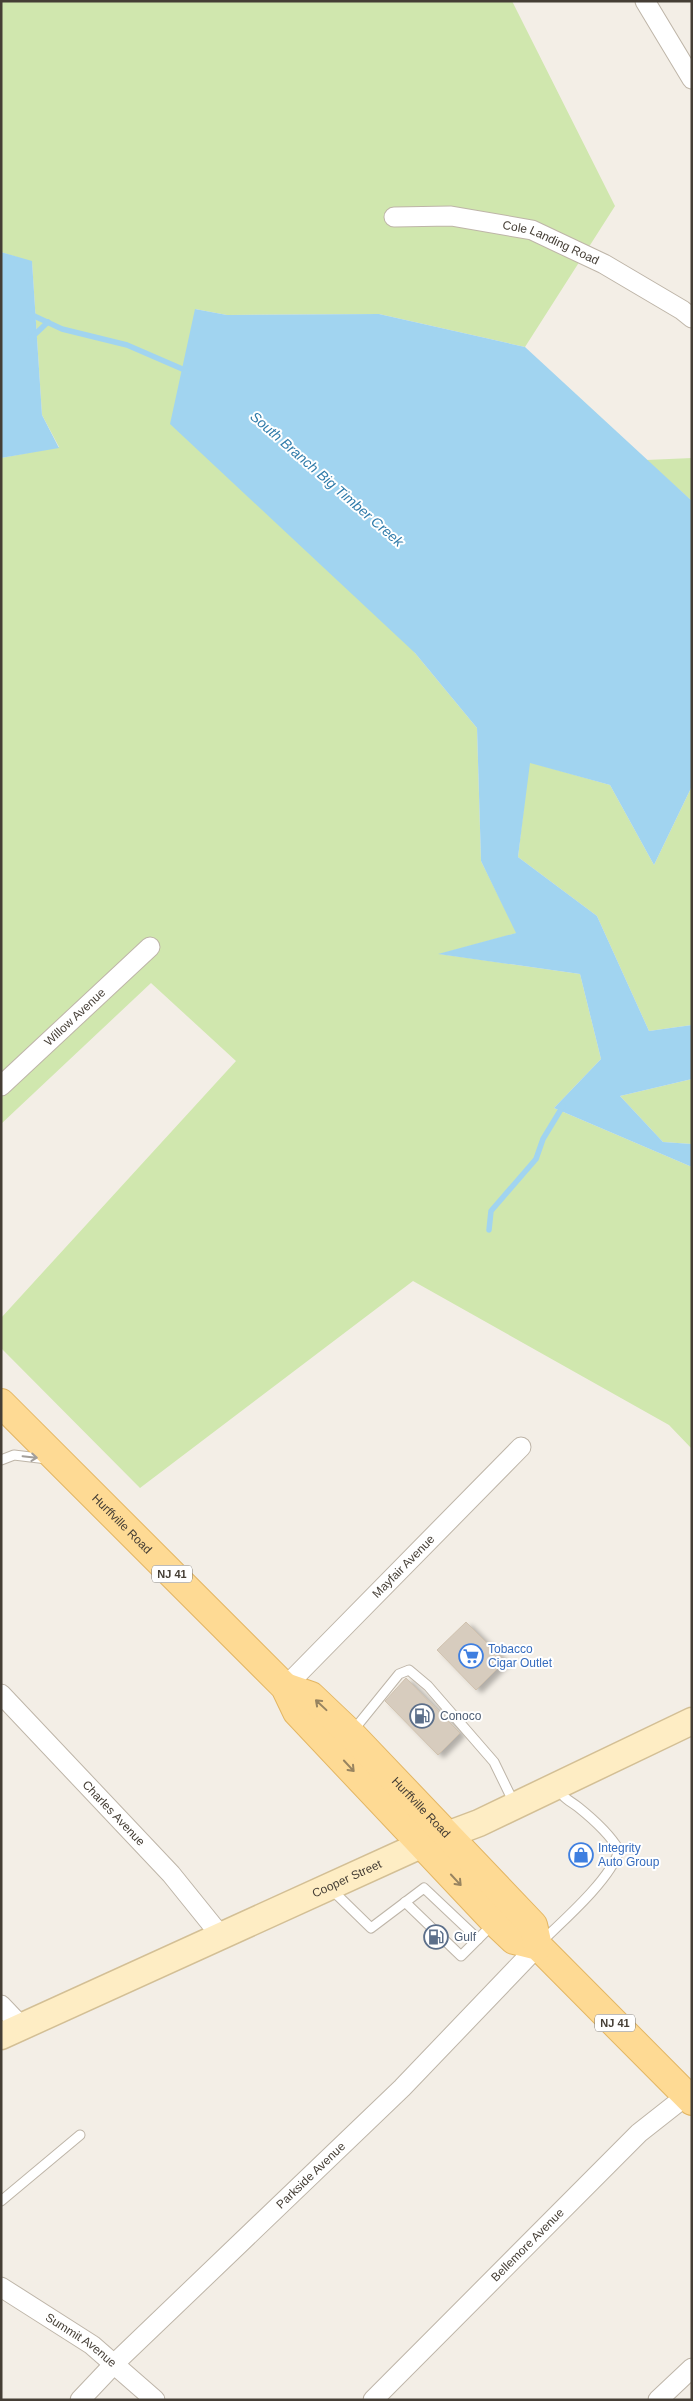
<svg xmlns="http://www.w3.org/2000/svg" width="693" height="2401" viewBox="0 0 693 2401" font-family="Arial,sans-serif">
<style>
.green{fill:#d0e7ae}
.water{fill:#a1d4f0}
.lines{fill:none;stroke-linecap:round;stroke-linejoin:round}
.stream{stroke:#a1d4f0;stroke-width:5.5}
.building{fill:#d7ccbe;stroke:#cfc1ae;filter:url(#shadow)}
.lane-casing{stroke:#beb5a8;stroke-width:11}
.street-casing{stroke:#beb5a8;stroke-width:21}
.secondary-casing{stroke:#d3bf95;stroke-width:29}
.primary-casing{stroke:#e3b663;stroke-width:30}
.lane{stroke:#fff;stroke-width:9}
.street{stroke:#fff;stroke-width:19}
.secondary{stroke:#feedc4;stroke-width:26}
.primary{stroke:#feda94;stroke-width:28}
.oneway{stroke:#a29e9a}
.oneway2{stroke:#988460}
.labels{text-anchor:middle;stroke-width:4;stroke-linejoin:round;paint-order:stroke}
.shield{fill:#fff;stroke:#7d7872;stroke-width:1}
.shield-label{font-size:11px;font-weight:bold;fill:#453e35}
.street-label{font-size:12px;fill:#453e35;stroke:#fff}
.shop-label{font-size:12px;fill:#366cbe;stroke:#fff;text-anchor:start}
.service-label{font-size:12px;fill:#4e5e75;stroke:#fff;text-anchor:start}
.water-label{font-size:14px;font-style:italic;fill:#2e7aa9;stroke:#fff}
</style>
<defs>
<filter id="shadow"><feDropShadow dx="5.5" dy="3" stdDeviation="2.5" flood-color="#0004"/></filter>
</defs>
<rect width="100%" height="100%" fill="#f3eee6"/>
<g class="green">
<polygon points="1,1 512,1 615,206 525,347 379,314 227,315 195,309 415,653 477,728 481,861 517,933 440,954 580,974 601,1059 554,1108 692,1167 692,1449 669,1425 413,1281 140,1488 1,1348 1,1318 236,1061 151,983 1,1124 1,458 59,447 42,415 32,262 1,252"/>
<polygon points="692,458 692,501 646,460"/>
<polygon points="529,762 610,785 654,865 692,786 692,1025 649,1031 597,916 518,857"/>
<polygon points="692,1079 692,1144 663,1142 620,1096"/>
</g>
<g class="water">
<polygon points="1,252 32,261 42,415 59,448 1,458"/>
<polygon points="195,309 227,315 379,314 525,347 692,501 692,786 654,865 610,785 530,763 518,857 597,916 649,1031 692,1025 692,1079 620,1096 663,1142 692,1144 692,1167 554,1108 601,1059 580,974 438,954 516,933 481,861 477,728 415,653 170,424"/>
</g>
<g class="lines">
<g class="stream">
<polyline points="30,314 62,329 127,345 187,371"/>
<polyline points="31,338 48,322"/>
<polyline points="489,1230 491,1211 536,1159 543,1139 563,1106"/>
</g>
</g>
<g class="building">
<polygon points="466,1622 505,1661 476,1690 437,1650"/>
<polygon points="406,1678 460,1733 438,1755 385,1701"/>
</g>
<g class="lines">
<g class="lane-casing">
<g id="lane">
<polyline points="1,1460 14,1455 47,1459"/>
<polyline points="352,1732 399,1674 409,1670 428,1686 494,1762 514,1803"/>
<polyline points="331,1889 371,1928 424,1888 478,1939 492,1925"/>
<polyline points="405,1902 461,1956 478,1939"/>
<path d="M541,1942C563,1921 612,1878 619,1850C609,1833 593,1819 578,1807C569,1800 563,1799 559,1788"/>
<polyline points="1,2201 80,2135"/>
</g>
</g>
<g class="street-casing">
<g id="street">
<polyline points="645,1 692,79"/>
<path id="s1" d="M394,217L451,216L532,230L604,264L682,310L692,318"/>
<path id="s2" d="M1,1086L150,947"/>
<path id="s3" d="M285,1687L521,1447"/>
<path id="s4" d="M1,1694L171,1874L221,1936"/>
<polyline points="1,2005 21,2026"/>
<path id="s5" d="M1,2287L92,2345L155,2400"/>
<path id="s6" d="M80,2400L115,2363L402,2088L538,1946"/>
<path id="s7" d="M373,2400L639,2133L686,2096"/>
<polyline points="658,2400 692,2368"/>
</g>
</g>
<g class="secondary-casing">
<g id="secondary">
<path id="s8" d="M1,2036L423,1844L479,1823L692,1721"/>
</g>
</g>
<g class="primary-casing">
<g id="primary">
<path id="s9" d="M1,1403L285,1687L297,1712L495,1922L514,1940L538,1946L692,2101"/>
<path id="s10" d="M285,1687L311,1696L351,1734L533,1925L538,1946"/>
</g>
</g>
<use href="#lane" class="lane"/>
<use href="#street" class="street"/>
<use href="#secondary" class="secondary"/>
<use href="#primary" class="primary"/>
</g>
<defs><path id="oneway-shaft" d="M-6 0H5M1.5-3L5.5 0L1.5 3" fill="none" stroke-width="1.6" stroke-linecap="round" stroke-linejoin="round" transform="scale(1.25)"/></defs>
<use class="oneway" href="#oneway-shaft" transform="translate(30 1457) rotate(6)"/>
<g class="oneway2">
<use href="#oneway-shaft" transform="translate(321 1705) rotate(-137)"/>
<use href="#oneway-shaft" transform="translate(349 1766) rotate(47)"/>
<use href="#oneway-shaft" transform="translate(456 1880) rotate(47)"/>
</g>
<defs>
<g id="supermarket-ring" transform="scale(1.25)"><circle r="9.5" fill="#fff" stroke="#3f7fe0" stroke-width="1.5"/><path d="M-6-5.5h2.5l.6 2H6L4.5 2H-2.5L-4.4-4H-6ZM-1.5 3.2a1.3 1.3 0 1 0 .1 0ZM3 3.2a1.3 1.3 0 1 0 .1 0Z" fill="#3f7fe0"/></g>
<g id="fuel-ring" transform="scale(1.25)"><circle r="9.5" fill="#fff" stroke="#5c6f8a" stroke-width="1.5"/><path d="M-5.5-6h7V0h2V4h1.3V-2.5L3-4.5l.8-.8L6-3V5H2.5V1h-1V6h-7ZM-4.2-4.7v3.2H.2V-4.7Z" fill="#5c6f8a"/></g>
<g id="shop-ring" transform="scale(1.25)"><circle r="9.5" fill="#fff" stroke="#3f7fe0" stroke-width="1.5"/><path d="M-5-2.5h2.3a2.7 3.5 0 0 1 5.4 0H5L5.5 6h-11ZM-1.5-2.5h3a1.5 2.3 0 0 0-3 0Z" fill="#3f7fe0"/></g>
</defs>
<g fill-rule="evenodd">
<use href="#supermarket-ring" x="471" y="1656"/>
<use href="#fuel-ring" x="422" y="1716"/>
<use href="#shop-ring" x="581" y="1855"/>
<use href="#fuel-ring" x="436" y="1937"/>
</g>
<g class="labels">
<g class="shield">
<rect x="152" y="1565.5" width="40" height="17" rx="4"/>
<rect x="595" y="2014.5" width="40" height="17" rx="4"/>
</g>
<g class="shield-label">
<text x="172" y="1578">NJ 41</text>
<text x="615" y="2027">NJ 41</text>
</g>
<g class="street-label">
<text dy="4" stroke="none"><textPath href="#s1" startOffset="161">Cole Landing Road</textPath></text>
<text dy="4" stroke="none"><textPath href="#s2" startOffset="101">Willow Avenue</textPath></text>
<text dy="4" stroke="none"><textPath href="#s9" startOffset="171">Hurffville Road</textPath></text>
<text dy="4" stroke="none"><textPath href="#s3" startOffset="169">Mayfair Avenue</textPath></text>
<text dy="4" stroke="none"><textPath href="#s10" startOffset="184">Hurffville Road</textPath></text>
<text dy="4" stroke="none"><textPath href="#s4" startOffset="164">Charles Avenue</textPath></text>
<text dy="4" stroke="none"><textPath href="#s8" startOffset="380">Cooper Street</textPath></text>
<text dy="4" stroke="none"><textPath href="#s6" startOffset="322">Parkside Avenue</textPath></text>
<text dy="4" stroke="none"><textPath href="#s7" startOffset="219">Bellemore Avenue</textPath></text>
<text dy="4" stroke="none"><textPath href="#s5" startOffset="96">Summit Avenue</textPath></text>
</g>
<g class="shop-label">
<text x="488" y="1653">Tobacco<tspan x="488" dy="14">Cigar Outlet</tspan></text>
<text x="598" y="1852">Integrity<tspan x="598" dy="14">Auto Group</tspan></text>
</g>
<g class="service-label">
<text x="440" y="1720">Conoco</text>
<text x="454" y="1941">Gulf</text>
</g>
<g class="water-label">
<text transform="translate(327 479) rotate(41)" y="5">South Branch Big Timber Creek</text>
</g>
</g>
<rect width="693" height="2401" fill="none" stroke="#453e35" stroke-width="5"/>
</svg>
